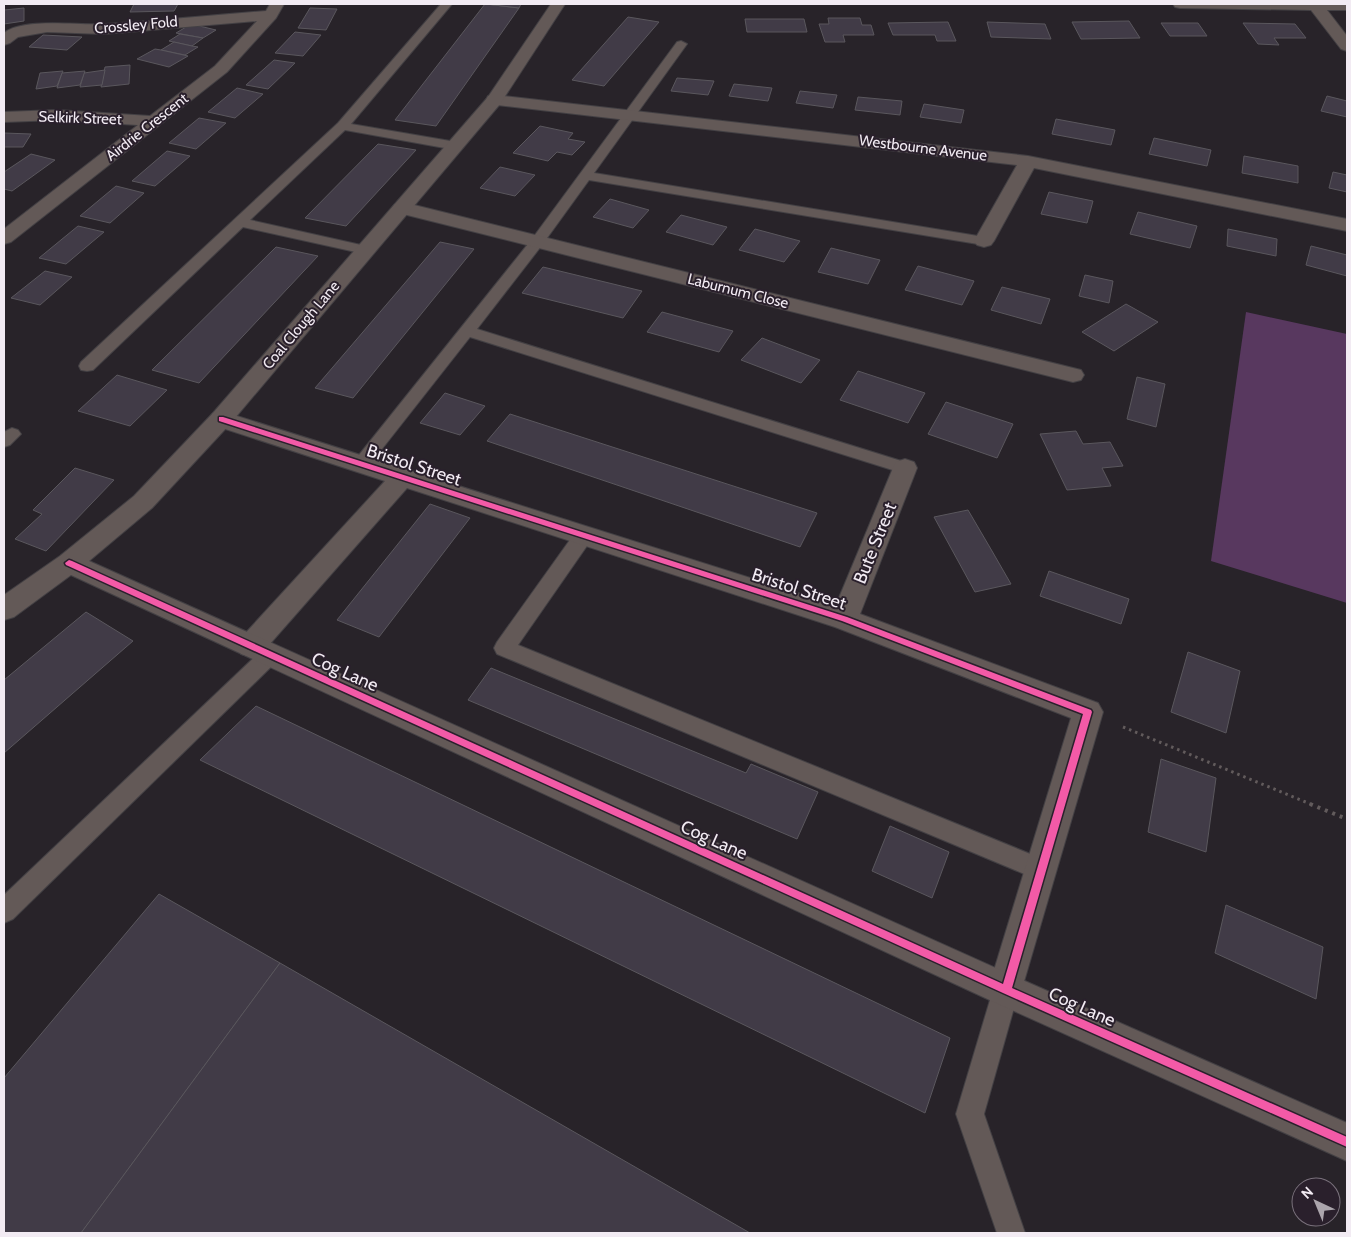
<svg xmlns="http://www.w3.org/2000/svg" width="1351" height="1237" viewBox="0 0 1351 1237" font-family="Cabin,sans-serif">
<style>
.green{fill:#58385f}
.building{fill:#413b47;stroke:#5a575d}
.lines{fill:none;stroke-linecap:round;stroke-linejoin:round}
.service-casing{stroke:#434044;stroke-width:2}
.minor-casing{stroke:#434044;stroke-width:2}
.tertiary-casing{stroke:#434044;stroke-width:2}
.path-far1{stroke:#625b5c;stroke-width:3;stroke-dasharray:2.5 4;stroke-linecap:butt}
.path{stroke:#625b5c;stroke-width:4;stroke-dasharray:3 5;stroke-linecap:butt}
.service{fill:#635957;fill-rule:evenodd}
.minor{fill:#635957;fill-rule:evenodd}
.tertiary{fill:#635957;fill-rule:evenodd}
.cycleway-casing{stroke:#2a202c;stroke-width:3}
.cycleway{fill:#f35aa7;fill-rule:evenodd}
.labels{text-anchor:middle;stroke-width:4;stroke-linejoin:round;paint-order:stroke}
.far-street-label{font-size:15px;fill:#f2ebf3;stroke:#2a202c}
.street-label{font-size:18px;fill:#f2ebf3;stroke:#2a202c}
</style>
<rect width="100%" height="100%" fill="#282329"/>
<polygon class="green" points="1246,312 1347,334 1347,603 1211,561"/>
<g class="building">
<polygon points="134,4 178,4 174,11 130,12"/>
<polygon points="485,4 519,8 436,126 395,120"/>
<polygon points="486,4 521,4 519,8"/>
<polygon points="24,8 24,21 4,24 4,10"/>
<polygon points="310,8 337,9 326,30 298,28"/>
<polygon points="628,17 659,22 604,86 572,80"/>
<polygon points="828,18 860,18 862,25 871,25 874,35 843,35 845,42 825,42 819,24 829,24"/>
<polygon points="745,19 804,19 807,32 747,32"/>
<polygon points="1129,21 1140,38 1081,39 1072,22"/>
<polygon points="948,22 956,41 937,41 935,35 893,35 888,23"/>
<polygon points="987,22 1045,24 1051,39 991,37"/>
<polygon points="1161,23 1198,23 1207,36 1170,36"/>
<polygon points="1243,23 1295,24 1306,38 1274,38 1279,45 1258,44"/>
<polygon points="191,24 216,30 203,38 176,33"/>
<polygon points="295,32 321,35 303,56 275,53"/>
<polygon points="180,34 203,38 192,46 169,41"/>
<polygon points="43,35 82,37 67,50 29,47"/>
<polygon points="174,42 192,46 198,47 185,55 161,50"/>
<polygon points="155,49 161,50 188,56 169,67 137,59"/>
<polygon points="274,60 295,63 268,89 246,85"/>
<polygon points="130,65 129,84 101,87 105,67"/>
<polygon points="105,70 102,85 80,87 84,73"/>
<polygon points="63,71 57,86 36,89 40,73"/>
<polygon points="85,71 80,85 57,88 62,73"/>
<polygon points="677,78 714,81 708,95 671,91"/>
<polygon points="734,84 772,88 768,101 729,96"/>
<polygon points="237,88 263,94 235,118 208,112"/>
<polygon points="800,91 837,95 833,108 796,103"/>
<polygon points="1327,96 1347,101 1347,117 1321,111"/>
<polygon points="858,97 902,101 900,115 855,110"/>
<polygon points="924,104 964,110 961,123 920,117"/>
<polygon points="199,118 226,123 196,149 169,143"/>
<polygon points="1056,119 1115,130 1111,145 1052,134"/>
<polygon points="540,126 573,133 568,139 585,142 572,155 557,152 548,161 513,153"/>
<polygon points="4,133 31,134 23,147 4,147"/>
<polygon points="1154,138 1211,150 1207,166 1149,154"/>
<polygon points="378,144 416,150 346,226 305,218"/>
<polygon points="167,151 190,156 155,186 132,181"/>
<polygon points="31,154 55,160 12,191 4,189 4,172"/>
<polygon points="1244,156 1298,166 1298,183 1242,173"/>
<polygon points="500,167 535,175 515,196 480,188"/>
<polygon points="1333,172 1347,175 1347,192 1329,188"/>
<polygon points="116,186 144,193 110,223 80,216"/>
<polygon points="1049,192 1093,201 1087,223 1041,214"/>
<polygon points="610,199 649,210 633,228 593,217"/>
<polygon points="1138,212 1197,226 1190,248 1130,234"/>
<polygon points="681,215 727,227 713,245 666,232"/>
<polygon points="78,226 104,232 66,264 39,258"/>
<polygon points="755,229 800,241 784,262 739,250"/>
<polygon points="1228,229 1277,239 1276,256 1227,246"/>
<polygon points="440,242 474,249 353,398 315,388"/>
<polygon points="1311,246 1347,255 1347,276 1306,265"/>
<polygon points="276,247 318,256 199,383 152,370"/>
<polygon points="831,248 880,260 868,284 818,272"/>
<polygon points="918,266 974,281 962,305 905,290"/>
<polygon points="543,267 642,291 623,318 522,293"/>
<polygon points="45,271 72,277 40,305 11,298"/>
<polygon points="1085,275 1113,281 1109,303 1079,296"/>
<polygon points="1002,287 1050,299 1041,324 991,310"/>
<polygon points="1126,304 1158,322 1114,351 1082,332"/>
<polygon points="662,312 733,331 719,352 647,332"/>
<polygon points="762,338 820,360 801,383 741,360"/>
<polygon points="858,371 925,393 908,423 840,400"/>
<polygon points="117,375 167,390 130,426 78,411"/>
<polygon points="1137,377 1165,384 1156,427 1127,419"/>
<polygon points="445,393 485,406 460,435 420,423"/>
<polygon points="946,402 1013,424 997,458 928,434"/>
<polygon points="510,414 817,513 800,547 487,441"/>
<polygon points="1076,431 1083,444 1110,442 1123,466 1102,468 1111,486 1067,490 1040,434"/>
<polygon points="75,468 114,480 46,551 15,539 42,514 33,510"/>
<polygon points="430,504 470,518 379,637 337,620"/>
<polygon points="968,510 992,551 1011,584 975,592 934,517"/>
<polygon points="1049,571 1129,599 1121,624 1040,596"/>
<polygon points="86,612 133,641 4,753 4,680"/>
<polygon points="1188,652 1240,671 1226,733 1171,712"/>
<polygon points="491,668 746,773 751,764 818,792 797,839 468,700"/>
<polygon points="256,706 950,1038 925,1113 200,760"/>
<polygon points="1161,759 1216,778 1206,852 1148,832"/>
<polygon points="890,826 949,852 932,898 872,871"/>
<polygon points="159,894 280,963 81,1233 4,1233 4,1078"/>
<polygon points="1226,905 1323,947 1316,999 1215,953"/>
<polygon points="280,963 750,1233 81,1233"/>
</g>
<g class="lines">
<g class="service-casing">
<g id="service">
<polygon points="441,4 452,4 351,124 456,142 461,143 462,146 461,149 456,150 345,130 250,220 370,247 372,250 370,253 365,254 243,227 93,370 87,371 81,370 79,366 81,362 338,123"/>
<polygon points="681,41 687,44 594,173 984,237 989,238 991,241 989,244 984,245 589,180 542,245 477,329 911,464 914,468 911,472 905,474 899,472 470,337 367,468 361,470 355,468 352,464 355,460 532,239 677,42"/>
<polygon points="12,428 18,430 21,434 10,445 4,447 4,432"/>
<polygon points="584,528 591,530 593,535 591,540 518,645 1050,862 1054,870 1050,878 1042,881 1034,878 497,654 494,648 497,642 577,530"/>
<polygon points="270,647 277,649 280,655 277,661 13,919 4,923 4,895 263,649"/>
<polygon points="1006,977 1015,981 1019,990 984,1114 1025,1233 997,1233 956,1114 993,990 997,981"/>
</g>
</g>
<g class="minor-casing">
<g id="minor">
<path d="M270,4H284L276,18L227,72L11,242L4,244V229L138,125L57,120L4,122V112L57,110L150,116L215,66L257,21L104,34L47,32L18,37L10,43L4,45V33C24,17 80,26 105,24C159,21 212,15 266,11Z"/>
<polygon points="1173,4 1347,4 1347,10 1327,10 1347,36 1347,51 1341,49 1311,10 1180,8 1175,7"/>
<polygon points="494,95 1028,156 1347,219 1347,231 1034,168 994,241 991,245 984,247 977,245 974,241 1017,165 488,104 486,100 488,96"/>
<polygon points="402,202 1073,368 1081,370 1084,375 1081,380 1073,382 395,212 392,208 395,204"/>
<polygon points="221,411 836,605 893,468 896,462 905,459 914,462 917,468 860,614 1098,703 1103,712 1018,1002 1006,1008 994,1002 988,990 1071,718 835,627 407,488 261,654 251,657 241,654 237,646 241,638 385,481 213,425 209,419 213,413"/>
</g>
</g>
<g class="tertiary-casing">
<polygon id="tertiary" points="551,4 565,4 500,104 229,425 152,508 89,561 1018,978 1347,1123 1347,1161 994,1002 71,575 14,617 4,620 4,595 60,556 134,496 213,413 488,97"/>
</g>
<polyline class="path-far1" points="1123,727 1313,805"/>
<polyline class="path" points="1310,804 1347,819"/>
<use href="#service" class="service"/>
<use href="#minor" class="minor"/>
<use href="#tertiary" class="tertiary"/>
<g class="cycleway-casing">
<polygon id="cycleway" points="219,417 223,417 847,617 1091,710 1092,712 1012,988 1347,1137 1347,1147 1003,993 66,565 65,563 69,560 72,561 1003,984 1083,714 842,621 219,421"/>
</g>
<use href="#cycleway" class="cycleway"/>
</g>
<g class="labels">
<g class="far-street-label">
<text transform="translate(136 25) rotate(-5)" y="5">Crossley Fold</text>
<text transform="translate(80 118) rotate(2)" y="5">Selkirk Street</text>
<text transform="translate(147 127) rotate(-38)" y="5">Airdrie Crescent</text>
<text transform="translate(923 148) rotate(7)" y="5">Westbourne Avenue</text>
<text transform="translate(738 291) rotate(14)" y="5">Laburnum Close</text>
<text transform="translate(301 325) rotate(-50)" y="5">Coal Clough Lane</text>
</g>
<g class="street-label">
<text transform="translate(414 465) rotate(18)" y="6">Bristol Street</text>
<text transform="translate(875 543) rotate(-68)" y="6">Bute Street</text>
<text transform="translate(799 589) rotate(18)" y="6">Bristol Street</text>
<text transform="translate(345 672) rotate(24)" y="6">Cog Lane</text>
<text transform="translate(714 840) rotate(24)" y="6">Cog Lane</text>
<text transform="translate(1082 1007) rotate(24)" y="6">Cog Lane</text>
</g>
</g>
<rect width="1351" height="1237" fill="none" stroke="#f2ebf3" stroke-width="10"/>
<g transform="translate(1316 1202) rotate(316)"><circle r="24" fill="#2a202c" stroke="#7a717c"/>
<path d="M0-4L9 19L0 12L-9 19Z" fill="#aba5ac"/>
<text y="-8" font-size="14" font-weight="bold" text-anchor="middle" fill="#f2ebf3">N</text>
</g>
</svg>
